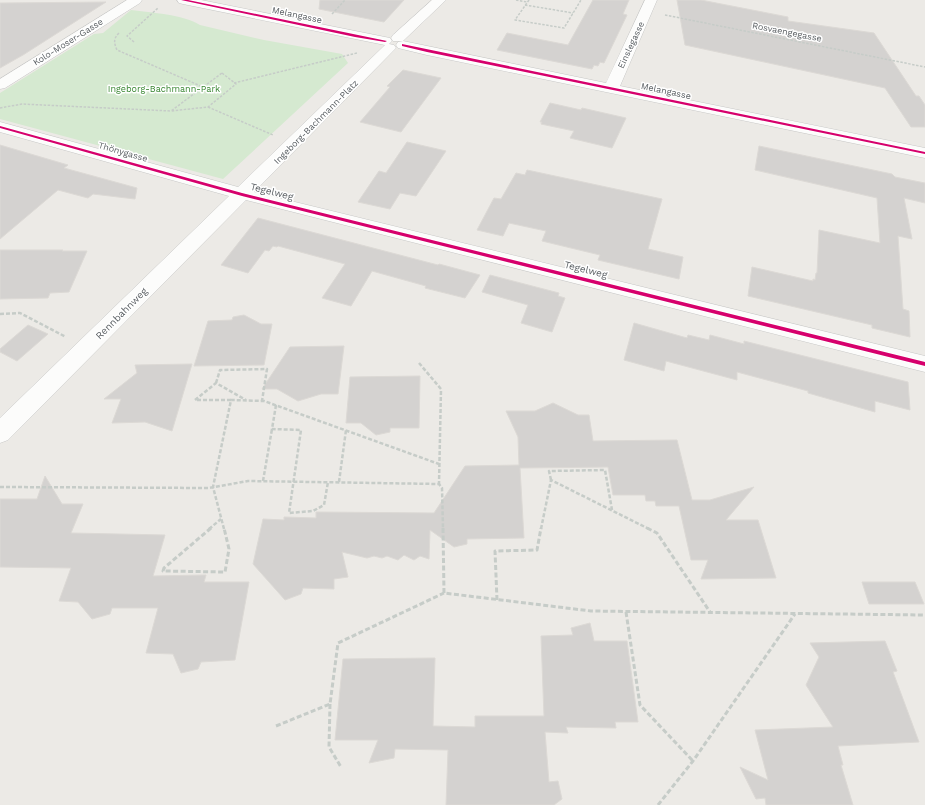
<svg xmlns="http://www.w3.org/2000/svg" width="925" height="805" viewBox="0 0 925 805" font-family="'Work Sans',sans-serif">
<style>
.green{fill:#d5e9d0}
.building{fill:#d4d2d0;stroke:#dcd9d5}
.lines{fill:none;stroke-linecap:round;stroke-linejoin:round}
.minor-casing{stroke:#c7c7c6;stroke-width:1}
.path-far2{stroke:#c6ccc8;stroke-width:1.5;stroke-dasharray:2.5 1.5;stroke-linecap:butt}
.path-far1{stroke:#c6ccc8;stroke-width:2.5;stroke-dasharray:4 2;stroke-linecap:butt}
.path{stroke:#c6ccc8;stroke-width:3;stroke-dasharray:5 2.5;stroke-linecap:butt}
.minor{fill:#fcfcfb;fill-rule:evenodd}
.cycleway-casing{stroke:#fff;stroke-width:2}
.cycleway{fill:#d6006c;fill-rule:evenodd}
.labels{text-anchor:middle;stroke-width:3;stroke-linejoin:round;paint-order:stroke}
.far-street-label{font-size:9px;fill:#5b6064;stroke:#fff}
.far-park-label{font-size:9px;fill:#378630;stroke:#fff}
.street-label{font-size:10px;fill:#5b6064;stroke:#fff}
</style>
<rect width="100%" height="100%" fill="#eceae6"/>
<path class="green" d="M131,10C152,13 182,14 200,25L264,40L342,54L348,63L223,179L0,119V93L94,34L103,33Z"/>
<g class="building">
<polygon points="320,0 404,0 384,22 319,9"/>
<polygon points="593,0 629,0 623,14 627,15 604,63 600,62 598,66 594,65 592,69 497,50 507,33 568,45"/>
<polygon points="677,0 701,0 788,17 788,21 874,33 916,96 919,96 925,105 925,127 911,127 885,88 685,45"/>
<polygon points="106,2 23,55 0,68 0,3"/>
<polygon points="403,70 441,78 401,132 360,122 390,87 387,86"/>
<polygon points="550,103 581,110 582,108 626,118 612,148 570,138 574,131 541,124 542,122 540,122"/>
<polygon points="407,142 446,151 416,196 400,193 390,209 358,202 379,171 386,173"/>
<polygon points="0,145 68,165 64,168 137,188 135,199 93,194 88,198 58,190 0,239"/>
<polygon points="759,146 892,174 895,177 925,183 925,203 904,198 912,239 898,236 903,309 909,311 910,337 872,328 872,325 748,296 752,267 813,281 813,279 815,280 816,273 817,273 819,230 880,243 877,198 755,170"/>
<polygon points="527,170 662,199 648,249 683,257 679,279 598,260 600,255 542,241 546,231 509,223 503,236 477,230 494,198 501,199 516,173 525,175"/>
<polygon points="258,218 438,265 439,264 480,275 465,298 425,288 426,286 372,271 351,306 322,298 345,264 278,246 277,247 273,246 269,251 265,250 248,273 221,265"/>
<polygon points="0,250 63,250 62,251 87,251 69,292 50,293 48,298 0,299"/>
<polygon points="490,275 559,293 558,296 565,298 552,332 521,323 528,305 482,292"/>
<polygon points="244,315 261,324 272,324 264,365 194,366 208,321 232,320 233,317"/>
<polygon points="634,323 687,338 688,335 709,340 710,335 744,344 744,341 908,382 910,410 875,401 875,412 808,393 808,391 737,372 737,380 666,361 664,371 624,360"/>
<polygon points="28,325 48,334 17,361 0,352 0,349"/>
<polygon points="344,346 338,394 321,394 298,401 277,389 262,389 290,347"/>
<polygon points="192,364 172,431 145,422 112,423 121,399 104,399 137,373 135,365"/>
<polygon points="420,376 419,428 390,428 390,432 376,435 361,423 346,423 350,377"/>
<polygon points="553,403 578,415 589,415 593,441 677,440 692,500 710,500 754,487 726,520 758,520 776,578 701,579 708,560 691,560 679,506 656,506 655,501 646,501 645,495 613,495 608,467 520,468 524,538 467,539 467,544 454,547 430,530 429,559 420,556 414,560 404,555 398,560 387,556 382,558 374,556 367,558 342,552 348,577 334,579 334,589 303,588 301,594 285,600 253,564 263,519 284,520 284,517 316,518 316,512 434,513 465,466 519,465 518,437 506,411 535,411"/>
<polygon points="45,476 62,504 83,504 71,533 165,535 153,576 206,575 204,582 249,582 235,660 201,662 198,669 181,673 173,654 146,653 158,608 112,608 110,614 92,619 78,602 59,601 71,568 0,567 0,499 37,499"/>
<polygon points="862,582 915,582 924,604 869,604"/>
<polygon points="590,623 594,641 627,641 638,722 615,722 616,728 566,727 568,733 545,732 549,782 558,781 562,799 554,805 446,805 448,750 395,749 394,758 369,763 378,740 335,740 343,659 435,658 433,726 475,727 475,716 544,716 541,636 573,635 571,628"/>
<polygon points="885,641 897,671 893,672 919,742 838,746 843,765 841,765 853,805 766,805 765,798 756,799 740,767 768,780 755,730 833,727 806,685 819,657 810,643"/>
</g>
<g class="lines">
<g class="minor-casing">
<g id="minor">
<polygon points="127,0 142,0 140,3 5,88 0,89 0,79"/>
<polygon points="177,0 201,0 385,37 390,38 392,41 389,44 394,45 396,48 254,192 925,356 925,372 246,200 8,440 0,443 0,418 229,196 0,132 0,122 238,187 385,45 183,4 179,3"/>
<polygon points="432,0 446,0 403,41 393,41 391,38 393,35"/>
<polygon points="645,0 657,0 620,86 925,148 925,158 427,55 398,48 396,45 398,42 403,41 606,83"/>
</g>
</g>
<g class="path-far2">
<polyline points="516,0 527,2"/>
<polyline points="529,0 515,20 564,28 581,0"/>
<polyline points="525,5 573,13"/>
<polyline points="332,14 345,0"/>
<polyline points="665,15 925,67"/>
<path d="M119,33C113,39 114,43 117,50L203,87"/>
<polyline points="134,42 127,36 158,8"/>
<polygon points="222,73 236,84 208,107 171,111"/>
<polyline points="234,83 357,53"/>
<polyline points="208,107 273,135"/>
<polyline points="0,108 22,104 171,111"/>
</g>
<g class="path-far1">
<polyline points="0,314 20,313 66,337"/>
<polyline points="419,363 441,389 439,484"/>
<polyline points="216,383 220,370 267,369 262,401"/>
<polyline points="231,400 195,400 216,383 246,400"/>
<polyline points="276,405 272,429 301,430 289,513 313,511 324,505 328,482"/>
<polyline points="551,480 549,471 605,470 612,510"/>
<polyline points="263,481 272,429"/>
<polyline points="339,482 346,430"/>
<polyline points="0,487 209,488 248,481 439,484 442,488 443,529"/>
<polyline points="209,529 221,519"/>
<polyline points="224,529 213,487 231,400 264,401 439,464"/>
<polyline points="541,529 551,480 649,529"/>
</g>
<g class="path">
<polyline points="211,528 164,568 163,571 225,572 229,549 224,528"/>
<polyline points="443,528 444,593 591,611 925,615"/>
<polyline points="647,528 657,533 710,612"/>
<polyline points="497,600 495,551 537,550 541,528"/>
<polyline points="626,612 640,705 693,761"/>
<polyline points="330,704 329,747 341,767"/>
<polyline points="276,726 330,704 338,643 444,593"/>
<polyline points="658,805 693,761 795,614"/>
</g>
<use href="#minor" class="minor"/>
<g class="cycleway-casing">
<g id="cycleway">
<polygon points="181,0 188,0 387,41 385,42 355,37"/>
<polygon points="402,44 925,152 925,154 427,52 402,46"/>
<polygon points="0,126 242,193 925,362 925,366 242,196 0,128"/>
</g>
</g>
<use href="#cycleway" class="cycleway"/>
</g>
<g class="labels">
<g class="far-street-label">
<text transform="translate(297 15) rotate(12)" y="3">Melangasse</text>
<text transform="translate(787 32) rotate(11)" y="3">Rosvaengegasse</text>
<text transform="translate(68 42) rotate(-32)" y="3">Kolo-Moser-Gasse</text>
<text transform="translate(631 45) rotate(-65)" y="3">Einslegasse</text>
<text transform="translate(666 91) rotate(12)" y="3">Melangasse</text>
<text transform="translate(316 122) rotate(-45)" y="3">Ingeborg-Bachmann-Platz</text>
<text transform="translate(123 152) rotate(16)" y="3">Thönygasse</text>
</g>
<g class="far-park-label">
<text x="164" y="92">Ingeborg-Bachmann-Park</text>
</g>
<g class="street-label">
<text transform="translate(272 191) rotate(14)" y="4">Tegelweg</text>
<text transform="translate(586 269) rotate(14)" y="4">Tegelweg</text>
<text transform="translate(121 313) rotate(-45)" y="4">Rennbahnweg</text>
</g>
</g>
</svg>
